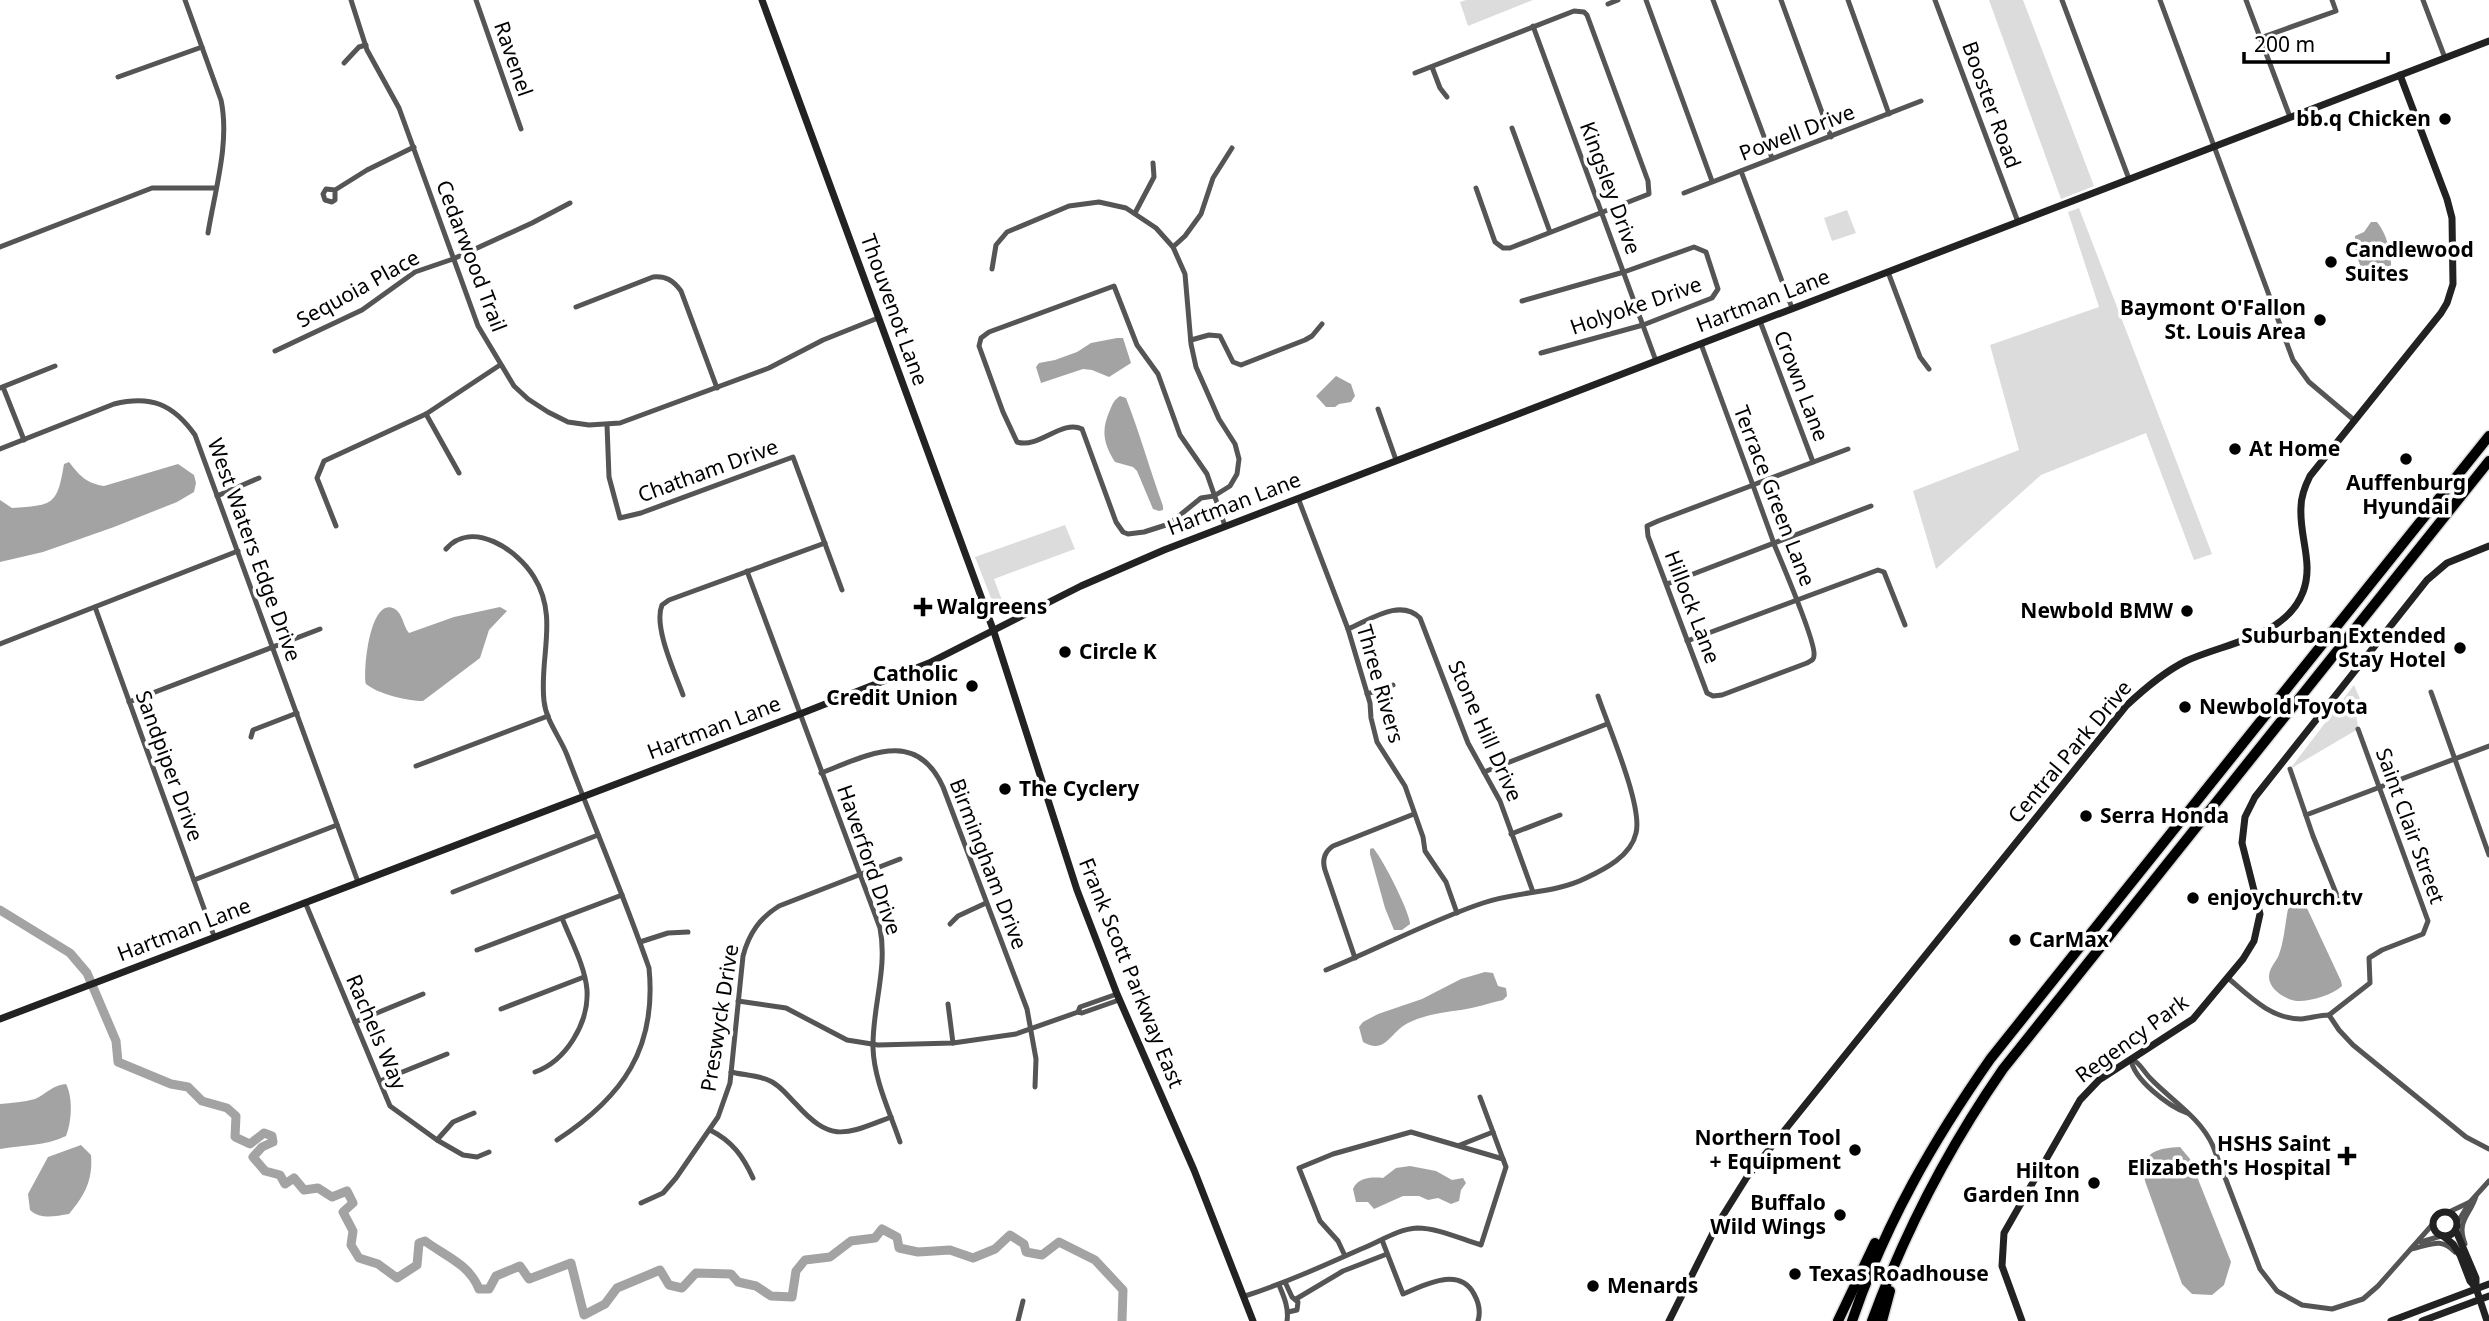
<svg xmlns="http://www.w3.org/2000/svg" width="2489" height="1321" viewBox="0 0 2489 1321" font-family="'Noto Sans',sans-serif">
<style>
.green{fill:#dcdcdc}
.water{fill:#a3a3a3}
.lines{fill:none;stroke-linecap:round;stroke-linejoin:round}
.river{stroke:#a3a3a3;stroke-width:9}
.highway-casing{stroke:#dbdbdb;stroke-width:13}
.street{stroke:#555;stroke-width:5}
.secondary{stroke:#222;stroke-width:7}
.highway{stroke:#000;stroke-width:10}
.poi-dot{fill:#000;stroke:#fff;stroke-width:2.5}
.labels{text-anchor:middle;stroke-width:7;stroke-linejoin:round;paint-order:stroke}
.street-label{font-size:21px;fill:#000;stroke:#fff}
.poi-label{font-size:21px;font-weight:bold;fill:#000;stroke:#fff;text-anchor:start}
</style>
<rect width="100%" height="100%" fill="#fff"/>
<g class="green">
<polygon points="1466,0 1533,0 1468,26 1460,2"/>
<polygon points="1989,0 2023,0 2094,186 2061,199"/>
<polygon points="2079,208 2212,554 2194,560 2146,433 2041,475 1936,569 1913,491 2019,450 1990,345 2099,307 2068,212"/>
<polygon points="1847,210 1856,233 1832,241 1824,218"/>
<polygon points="1065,525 1075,549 994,579 1006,611 1002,614 996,611 975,557"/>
<polygon points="2354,685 2360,699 2356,711 2358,729 2290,769"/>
</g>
<g class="water">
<path d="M2371,222H2377C2387,234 2392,255 2391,270C2382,276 2376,277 2366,276C2358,264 2354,250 2355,236L2364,232Z"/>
<polygon points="1117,338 1123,338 1131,363 1109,377 1092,370 1083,369 1041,383 1036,367 1039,363 1055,360 1077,352 1091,343"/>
<polygon points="1336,376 1351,384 1355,396 1351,402 1339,404 1335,407 1326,407 1316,396"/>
<path d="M1120,396L1126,398C1140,434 1150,470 1163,506V510L1159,511L1153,509L1137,471L1133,467L1115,462C1103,443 1101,430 1110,410C1113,403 1114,400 1120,396Z"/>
<path d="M69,462C80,476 86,483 104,486L178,464L194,475L196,483L194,492L177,502L114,527L43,552L0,562V500L12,508C53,505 57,506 64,464Z"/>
<path d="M500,607L507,611L489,630L480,658L423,701C407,701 378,694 366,684C363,670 370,595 395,609C403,614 403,626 409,633L454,617Z"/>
<path d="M1373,848C1382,857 1410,913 1410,924L1402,930H1394L1385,908L1370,854V849Z"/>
<path d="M2297,903L2306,906L2341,981L2342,986C2332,995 2314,1000 2301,1001C2288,1002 2269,990 2269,977C2269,969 2274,964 2278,957C2284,943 2285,924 2288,909Z"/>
<path d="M1485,972L1493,973L1498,986L1506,988L1507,996L1503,1000C1489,1003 1475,1008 1461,1010C1444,1012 1424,1015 1408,1023C1390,1032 1386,1055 1363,1042L1359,1027L1363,1022L1378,1014L1422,999L1461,979Z"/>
<path d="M66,1084C73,1097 72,1122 66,1136C46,1146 22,1145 0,1149V1104C11,1103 24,1102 35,1099C46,1094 53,1085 66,1084Z"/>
<path d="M81,1145L91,1155C93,1180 85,1195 69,1214C55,1216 41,1220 30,1210L28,1194L48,1157Z"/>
<path d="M2180,1147L2190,1159L2231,1262L2224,1285L2212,1295L2192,1294L2182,1284L2145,1181C2140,1153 2155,1148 2180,1147Z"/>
<path d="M1410,1166L1436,1171L1452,1180L1463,1178L1466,1183L1461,1190L1459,1201L1451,1204L1438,1198L1428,1200L1419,1196H1403L1374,1209L1368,1202H1356L1353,1189C1358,1177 1372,1177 1383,1178L1396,1168Z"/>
</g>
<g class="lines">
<path class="river" d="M0,910L70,953L87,973L116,1041L118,1062L171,1084L188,1087L202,1101L227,1108L236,1116L235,1137L250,1144L264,1133L272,1136L273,1142L262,1147L253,1157L265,1171L280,1175L285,1184L294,1178L304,1190L318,1188L332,1197L347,1191L353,1203L343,1212L353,1231L351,1245L359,1258L378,1264L397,1278L417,1265L419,1243L425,1241C445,1256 469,1264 479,1289H489L496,1276L520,1266L529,1279L571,1263L584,1315L605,1304L617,1288L660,1270L669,1285L682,1288L696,1273L731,1274L738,1282L756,1286L771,1296L792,1297L796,1271L805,1260L830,1257L851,1241L875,1238L882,1229L897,1237L899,1248L918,1252L950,1250L973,1258L995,1249L1010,1235L1024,1244L1026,1252L1042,1255L1059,1242L1095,1260L1123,1290L1122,1321"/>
<g class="highway-casing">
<g id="highway">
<polyline points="1838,1321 1875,1243"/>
<path d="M1852,1321C1885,1224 1933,1141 1991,1058L2489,436"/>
<path d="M1872,1321C1905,1231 1949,1147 2003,1069L2489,461"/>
<polyline points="1882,1321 1890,1291"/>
</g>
</g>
<g class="street">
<path d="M185,0L221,100C230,142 215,190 208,233"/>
<polyline points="351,0 367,50 399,108 478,326 514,386 528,399 548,412 568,422 589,425 620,423 769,368 823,340 878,318"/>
<polyline points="476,0 521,129"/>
<polyline points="1646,0 1712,181"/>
<polyline points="1713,0 1772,158"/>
<polyline points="1781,0 1831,137"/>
<polyline points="1848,0 1889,114"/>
<polyline points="1935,0 2018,222"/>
<polyline points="2062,0 2129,179"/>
<polyline points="2160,0 2293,360 2309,382 2354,420"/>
<polyline points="2246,0 2290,117"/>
<polyline points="2423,0 2445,58"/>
<polyline points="1608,4 1618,0"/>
<polyline points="1533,26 1656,361"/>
<polyline points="2260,38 2336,11 2332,0"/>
<polyline points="344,63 359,47 366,45"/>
<polyline points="1432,67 1440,88 1447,97"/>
<polyline points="1415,73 1574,11 1584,12 1587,15 1648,181 1649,194 1510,248 1503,248 1495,242 1476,188"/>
<polyline points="118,77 202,47"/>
<polyline points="1512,128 1550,232"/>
<polyline points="1741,171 1792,308"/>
<polyline points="335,190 335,200 332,202 325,200 323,194 326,189 335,190 367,170 414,147"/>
<polyline points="1684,193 1921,101"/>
<polyline points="1135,213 1154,177 1153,163"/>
<polyline points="0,247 152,188 215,188"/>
<polyline points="1173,247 1185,236 1201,214 1213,178 1232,148"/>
<path d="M992,269L996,245L1007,232L1069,206L1099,202L1126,208L1156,228L1173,247L1185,274L1191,344L1196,367L1219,419L1235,444L1239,459L1237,474L1230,486L1214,496L1201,498L1169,524L1144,532L1128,534L1123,532L1116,522L1082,429C1062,419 1039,449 1017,442L1003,412L979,346L981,338L989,332L1114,286L1137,345L1158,374L1180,435L1207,474L1225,526"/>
<polyline points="1888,272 1920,357 1929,369"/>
<polyline points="1522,301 1624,272 1694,247 1706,252 1718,289 1712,298 1643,325 1541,353"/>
<path d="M576,307L653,277C666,276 673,280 681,291L717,388"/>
<polyline points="1760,321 1813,462"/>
<polyline points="1191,340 1209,335 1220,336 1233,362 1241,365 1305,340 1312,336 1322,324"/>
<path d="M1701,344L1751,480L1755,491L1772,538L1774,544C1781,561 1816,642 1814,655C1814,660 1812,660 1807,663L1722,695L1713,696L1707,693L1648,536L1647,526L1658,521L1748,487L1758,483L1848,449"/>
<polyline points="275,351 362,310 415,272 453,259 532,223 570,203"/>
<polyline points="3,387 24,440"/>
<polyline points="0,388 55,366"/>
<polyline points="1378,409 1396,460"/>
<polyline points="426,414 459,473"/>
<polyline points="607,425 609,477 620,518 641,513 793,457 842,590"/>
<path d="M0,449L114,404C151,395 173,404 195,435L358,882"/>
<polyline points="217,496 259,478"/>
<polyline points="1298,498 1348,629 1370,703 1371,718 1377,742 1405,786 1423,837 1425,851 1446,882 1457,913"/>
<polyline points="336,526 317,478 324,461 426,414 500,365"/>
<path d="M446,549C472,519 518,550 534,577C559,617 539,658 544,701C546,721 560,737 567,755C594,826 624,896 649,968C657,1048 623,1097 557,1140"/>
<path d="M747,571L880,928C888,969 872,1008 873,1048C874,1080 890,1112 900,1142"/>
<polyline points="1667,584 1871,506"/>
<polyline points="95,607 214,936"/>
<path d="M1348,629C1370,620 1400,598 1420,618L1468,743L1500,801L1533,892"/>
<polyline points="1687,641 1878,570 1884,572 1905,625"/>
<polyline points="0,644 238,551"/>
<polyline points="2431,692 2489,855"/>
<polyline points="1367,694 1393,685"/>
<path d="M683,695C675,673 653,626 662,605L669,600L825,543"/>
<polyline points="129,702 320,629"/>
<polyline points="251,737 253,730 297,713"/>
<polyline points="416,766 548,716"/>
<polyline points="2290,769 2313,836 2340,903"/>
<polyline points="1484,772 1607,724"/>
<path d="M821,773C866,756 916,727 943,787L1027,1009L1036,1059L1035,1087"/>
<polyline points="2306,815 2489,746"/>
<polyline points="1511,834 1560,815"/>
<polyline points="194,880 337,825"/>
<polyline points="453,892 598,835"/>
<polyline points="305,902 390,1106 437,1140 463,1155 477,1157 489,1152"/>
<polyline points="950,924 958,916 986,903"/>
<polyline points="640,942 668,933 688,932"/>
<polyline points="477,950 622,895"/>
<path d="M1355,958L1325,870C1322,860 1324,852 1333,846L1414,814"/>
<path d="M1326,970C1378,949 1429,921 1483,903C1517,891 1554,894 1586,878C1605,869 1631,856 1636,833C1643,806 1608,726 1598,696"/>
<path d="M2228,978C2249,996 2271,1019 2301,1019C2311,1018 2320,1015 2329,1015L2339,1030L2353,1045L2466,1137L2489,1149"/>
<polyline points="738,1001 786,1008 847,1040 878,1045 953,1043 1016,1034 1078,1012 1082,1013 1119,1000"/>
<polyline points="948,1004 953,1043"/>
<polyline points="501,1009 584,977"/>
<polyline points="1078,1012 1080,1007 1117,994"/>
<polyline points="2329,1015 2370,983 2369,958 2382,950 2423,934 2428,921 2358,729"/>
<polyline points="355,1022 423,994"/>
<path d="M2131,1059C2140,1062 2143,1071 2150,1078C2172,1101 2200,1117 2213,1146L2260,1269L2277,1291L2302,1305L2332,1309L2363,1299L2378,1286L2432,1225"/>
<path d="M2131,1059C2133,1079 2168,1106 2187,1113"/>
<path d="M535,1072C566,1061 589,1023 587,990C585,966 571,941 562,918"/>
<path d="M731,1072C743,1075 756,1075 768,1080C779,1084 788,1096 796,1104C832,1144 846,1134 891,1117"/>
<polyline points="380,1081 447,1054"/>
<polyline points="1480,1097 1503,1159"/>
<path d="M710,1130C732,1141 743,1156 753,1178"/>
<polyline points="437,1140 453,1122 474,1113"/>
<polyline points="1460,1145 1493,1132"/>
<path d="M641,1203L663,1193L676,1178L718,1117L730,1083L743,956C749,933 760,918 779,906L900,859"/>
<polyline points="2449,1212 2470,1202"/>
<polyline points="2457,1223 2470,1202 2489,1181"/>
<path d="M1382,1240L1403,1294C1425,1285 1459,1266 1474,1294C1479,1303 1481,1311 1478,1321"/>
<polyline points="2421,1242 2441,1236"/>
<path d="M2465,1244C2456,1220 2470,1216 2476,1196"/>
<path d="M2411,1249C2429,1246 2440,1236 2455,1252"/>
<polyline points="1285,1282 1292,1297 1298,1302 1297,1310 1288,1312"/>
<path d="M1279,1285C1284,1297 1289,1308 1287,1321"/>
<path d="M1245,1296C1285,1283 1323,1266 1361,1249C1379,1242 1398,1229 1417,1228C1438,1228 1461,1239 1481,1245L1506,1167L1503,1159L1411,1132L1333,1154L1299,1168L1320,1221L1338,1241L1345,1256"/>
<polyline points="1296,1299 1343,1271 1387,1254"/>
<polyline points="1018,1321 1023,1301"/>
</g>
<g class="secondary">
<polyline points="762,0 994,632 1077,890 1117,994 1194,1170 1253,1321"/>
<polyline points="0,1019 800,714 929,663 1081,586 1164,550 2489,41"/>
<circle cx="2445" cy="1224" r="12"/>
<polyline points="2456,1231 2476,1278 2476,1288"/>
<polyline points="2443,1236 2453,1244 2460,1255 2470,1281 2476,1288 2487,1321"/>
<path d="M1669,1321L1717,1225L1747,1177L2126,706C2144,689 2164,672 2186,661C2225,643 2286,637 2303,592C2314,563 2299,537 2301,507C2301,496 2305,486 2310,476L2441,313L2447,303L2453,284L2452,218L2447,199L2400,75"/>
<polyline points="2022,1321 2002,1266 2004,1233 2080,1100 2099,1080 2193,1019 2243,959 2254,941 2260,914 2242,843 2245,817 2255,797 2427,580 2447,563 2489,546"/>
<polyline points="2391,1321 2489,1284"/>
<polyline points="2422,1321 2489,1296"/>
</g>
<use href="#highway" class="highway"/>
</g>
<g class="poi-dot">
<circle cx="2445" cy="119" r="7"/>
<circle cx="2331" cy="262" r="7"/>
<circle cx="2320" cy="320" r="7"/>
<circle cx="2235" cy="449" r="7"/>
<circle cx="2406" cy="459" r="7"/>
<path d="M919.5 596.5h7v7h7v7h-7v7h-7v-7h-7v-7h7z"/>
<circle cx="2187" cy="611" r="7"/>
<circle cx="2460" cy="648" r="7"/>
<circle cx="1065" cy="652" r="7"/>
<circle cx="972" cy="686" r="7"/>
<circle cx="2185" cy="707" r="7"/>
<circle cx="1005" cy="789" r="7"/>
<circle cx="2086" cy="816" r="7"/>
<circle cx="2193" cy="898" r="7"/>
<circle cx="2015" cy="940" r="7"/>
<circle cx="1855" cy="1150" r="7"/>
<path d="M2343.5 1145.5h7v7h7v7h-7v7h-7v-7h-7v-7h7z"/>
<circle cx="2094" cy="1183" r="7"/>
<circle cx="1840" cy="1215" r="7"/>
<circle cx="1795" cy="1274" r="7"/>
<circle cx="1593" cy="1286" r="7"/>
</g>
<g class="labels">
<g class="street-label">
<text transform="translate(513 59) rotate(71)" y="7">Ravenel</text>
<text transform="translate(1991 105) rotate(70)" y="7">Booster Road</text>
<text transform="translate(1797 133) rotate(-21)" y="7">Powell Drive</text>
<text transform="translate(1610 188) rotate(70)" y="7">Kingsley Drive</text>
<text transform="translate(471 256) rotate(69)" y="7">Cedarwood Trail</text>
<text transform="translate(358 289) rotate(-29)" y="7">Sequoia Place</text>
<text transform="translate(1763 301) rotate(-21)" y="7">Hartman Lane</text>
<text transform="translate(1636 306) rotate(-19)" y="7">Holyoke Drive</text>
<text transform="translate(894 310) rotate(70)" y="7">Thouvenot Lane</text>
<text transform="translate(1801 386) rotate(69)" y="7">Crown Lane</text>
<text transform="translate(708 471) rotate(-20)" y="7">Chatham Drive</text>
<text transform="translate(1774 496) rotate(69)" y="7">Terrace Green Lane</text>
<text transform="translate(1234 504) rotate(-21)" y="7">Hartman Lane</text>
<text transform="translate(254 550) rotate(70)" y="7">West Waters Edge Drive</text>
<text transform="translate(1692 607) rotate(69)" y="7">Hillock Lane</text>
<text transform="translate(1380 684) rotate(74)" y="7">Three Rivers</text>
<text transform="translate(714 728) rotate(-21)" y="7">Hartman Lane</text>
<text transform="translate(1485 731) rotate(66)" y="7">Stone Hill Drive</text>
<text transform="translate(2070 752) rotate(-50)" y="7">Central Park Drive</text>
<text transform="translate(169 766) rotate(70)" y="7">Sandpiper Drive</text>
<text transform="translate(2410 826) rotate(70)" y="7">Saint Clair Street</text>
<text transform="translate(869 860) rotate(71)" y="7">Haverford Drive</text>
<text transform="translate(988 864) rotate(69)" y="7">Birmingham Drive</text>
<text transform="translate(184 930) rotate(-21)" y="7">Hartman Lane</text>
<text transform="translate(1131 973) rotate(68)" y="7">Frank Scott Parkway East</text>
<text transform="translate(720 1018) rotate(-81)" y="7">Preswyck Drive</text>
<text transform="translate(376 1032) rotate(67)" y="7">Rachels Way</text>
<text transform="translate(2132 1039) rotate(-36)" y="7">Regency Park</text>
</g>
<g class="poi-label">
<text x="2431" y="126" text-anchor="end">bb.q Chicken</text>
<text x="2345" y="257">Candlewood<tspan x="2345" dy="24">Suites</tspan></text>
<text x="2306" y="315" text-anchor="end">Baymont O'Fallon<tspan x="2306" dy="24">St. Louis Area</tspan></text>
<text x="2249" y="456">At Home</text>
<text x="2406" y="490" text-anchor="middle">Auffenburg<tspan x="2406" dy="24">Hyundai</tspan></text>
<text x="937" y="614">Walgreens</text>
<text x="2173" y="618" text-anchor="end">Newbold BMW</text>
<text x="2446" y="643" text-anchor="end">Suburban Extended<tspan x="2446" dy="24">Stay Hotel</tspan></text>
<text x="1079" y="659">Circle K</text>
<text x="958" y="681" text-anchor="end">Catholic<tspan x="958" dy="24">Credit Union</tspan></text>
<text x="2199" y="714">Newbold Toyota</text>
<text x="1019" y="796">The Cyclery</text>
<text x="2100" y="823">Serra Honda</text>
<text x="2207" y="905">enjoychurch.tv</text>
<text x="2029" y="947">CarMax</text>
<text x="1841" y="1145" text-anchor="end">Northern Tool<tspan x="1841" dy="24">+ Equipment</tspan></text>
<text x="2331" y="1151" text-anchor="end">HSHS Saint<tspan x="2331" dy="24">Elizabeth's Hospital</tspan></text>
<text x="2080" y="1178" text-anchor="end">Hilton<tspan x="2080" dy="24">Garden Inn</tspan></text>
<text x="1826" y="1210" text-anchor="end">Buffalo<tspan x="1826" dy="24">Wild Wings</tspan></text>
<text x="1809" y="1281">Texas Roadhouse</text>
<text x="1607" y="1293">Menards</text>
</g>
</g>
<path d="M2244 52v10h144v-10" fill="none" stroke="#000000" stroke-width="3.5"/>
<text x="2254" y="52" font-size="21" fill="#000000" stroke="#ffffff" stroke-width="5" paint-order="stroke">200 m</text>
</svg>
